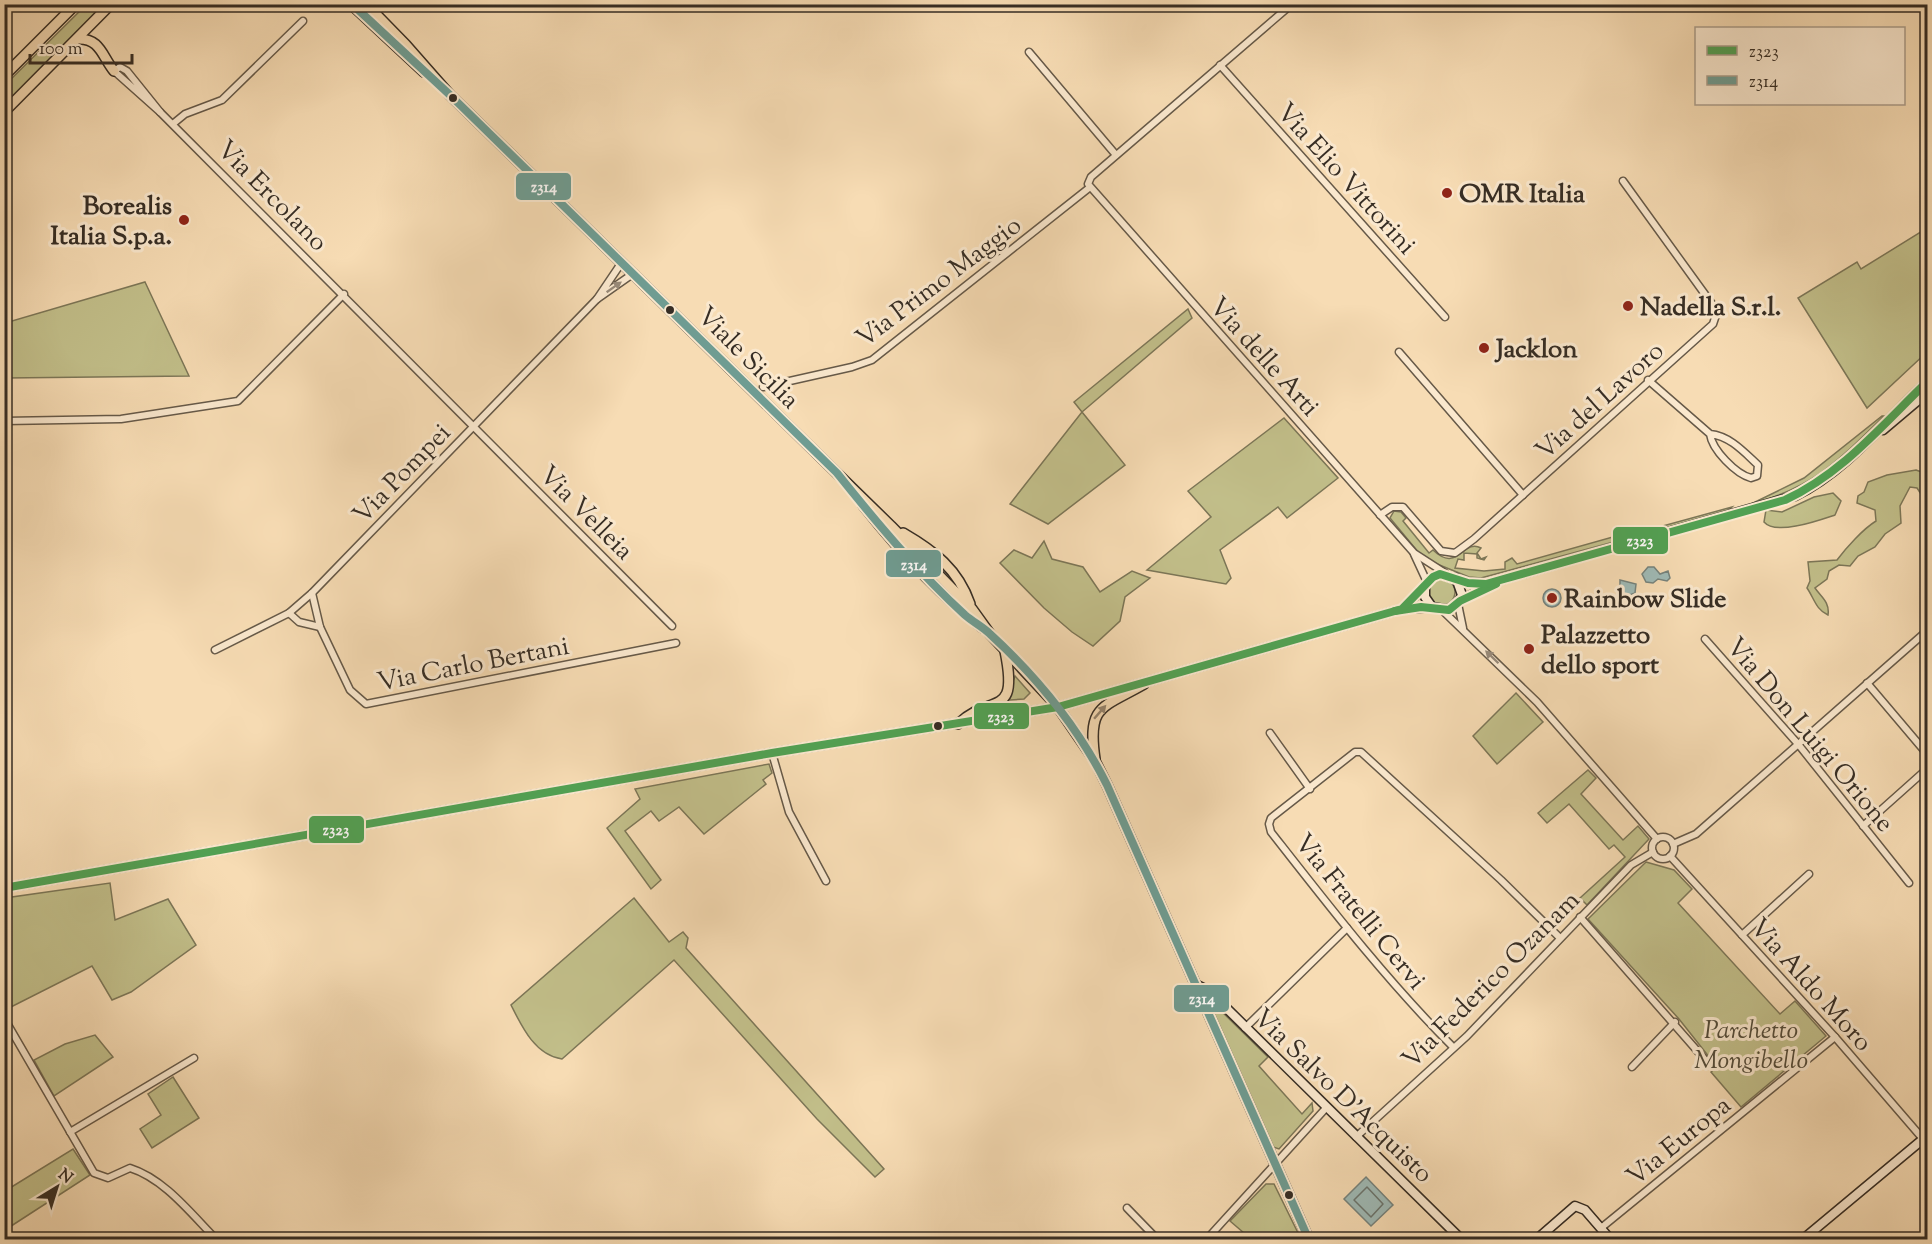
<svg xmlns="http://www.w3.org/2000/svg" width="1932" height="1244" viewBox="0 0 1932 1244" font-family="'Sorts Mill Goudy',serif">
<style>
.green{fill:#c2bf8a;stroke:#7c7657;stroke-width:1.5}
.water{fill:#9fbab6;stroke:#75827c;stroke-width:1.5}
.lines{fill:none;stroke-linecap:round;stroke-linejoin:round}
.shore{stroke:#6a746d;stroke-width:1.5}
.street-casing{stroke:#665948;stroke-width:9}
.secondary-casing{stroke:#362d24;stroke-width:11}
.primary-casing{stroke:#362d24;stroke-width:12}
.street{stroke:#fae8ce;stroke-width:6}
.secondary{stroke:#fae8ce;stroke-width:8}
.primary{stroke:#f7dcb4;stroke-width:9}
.bus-1-casing{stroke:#fae8ce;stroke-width:12}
.bus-2-casing{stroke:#fae8ce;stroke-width:12}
.bus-1{stroke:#51a153;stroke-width:8}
.bus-2{stroke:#6f9c92;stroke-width:8}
.oneway{fill:#988a79}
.oneway2{fill:#96846c}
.bus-dot{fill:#362d24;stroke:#fae8ce;stroke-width:2}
.poi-dot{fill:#8f2418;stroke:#fae8ce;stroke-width:2}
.labels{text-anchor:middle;stroke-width:6;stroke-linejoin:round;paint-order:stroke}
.street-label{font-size:26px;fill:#362d24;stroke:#fae8ce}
.poi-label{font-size:26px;font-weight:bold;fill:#362d24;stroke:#fae8ce;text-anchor:start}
.park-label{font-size:26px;font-style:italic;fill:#524a38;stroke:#fae8ce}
.line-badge{stroke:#fae8ce;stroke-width:2}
.badge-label{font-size:16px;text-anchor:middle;font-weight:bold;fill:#fff}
</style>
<rect width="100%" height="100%" fill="#f7dcb4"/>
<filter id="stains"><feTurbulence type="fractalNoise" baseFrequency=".00333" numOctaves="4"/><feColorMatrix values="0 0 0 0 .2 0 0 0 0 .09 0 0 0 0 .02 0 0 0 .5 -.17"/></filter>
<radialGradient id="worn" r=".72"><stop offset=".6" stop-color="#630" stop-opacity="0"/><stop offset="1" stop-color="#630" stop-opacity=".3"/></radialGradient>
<g class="green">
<polygon points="86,5 106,5 5,106 4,86"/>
<polygon points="1927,228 1927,352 1867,408 1798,298 1857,262 1861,269"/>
<polygon points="145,282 189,376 5,378 5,323"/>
<polygon points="1188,309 1192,318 1082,412 1125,465 1048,524 1010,504 1082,412 1074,402"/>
<path d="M1882,416H1884C1835,464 1815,486 1747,506L1804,478Z"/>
<polygon points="1284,418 1338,478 1287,518 1278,507 1220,550 1231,578 1226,584 1147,570 1211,517 1188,491"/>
<path d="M1916,470L1927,474V503L1917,488L1910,487L1900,506L1901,523L1885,534L1875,547L1858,556L1850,566L1839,565L1829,571L1827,579L1815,588C1821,597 1830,602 1828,615C1816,610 1814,598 1807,588L1810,581L1808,562L1837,560C1846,548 1863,529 1876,521L1875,510L1857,503L1858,496L1864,492L1868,482L1887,475Z"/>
<path d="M1833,493L1841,501L1835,515C1820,520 1776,536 1764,522L1766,510L1782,512L1814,497Z"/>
<path d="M1732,507L1728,511L1481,578L1469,577L1432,562L1419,553L1390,518L1394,511L1401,512L1406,518L1403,521L1429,553L1433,550C1458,574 1463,538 1481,548L1477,553L1481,559L1486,557L1484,560L1477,558V554L1464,553V560L1458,559L1455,568L1484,571L1505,569V562L1512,558L1517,564L1634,531L1641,532Z"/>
<polygon points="1044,541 1052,559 1083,567 1100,592 1132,571 1150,578 1125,597 1120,621 1093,646 1072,632 1044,608 1000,563 1014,550 1032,558"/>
<circle cx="1442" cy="592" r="13"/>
<polygon points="1015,676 1030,693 1024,699 1010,700 1007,698"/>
<polygon points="1516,693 1543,722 1497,764 1473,736"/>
<polygon points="769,764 772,773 763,780 766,784 704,834 679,807 659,821 651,811 625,831 661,880 651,889 607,828 640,799 635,789"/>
<polygon points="1588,770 1596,778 1581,794 1623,840 1638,826 1649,839 1587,905 1580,898 1625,857 1614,845 1609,849 1569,804 1547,823 1538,813"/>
<polygon points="1646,862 1674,870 1692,889 1678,903 1780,1014 1795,1001 1826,1036 1741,1107 1711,1072 1717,1067 1679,1019 1588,919"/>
<polygon points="110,883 115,920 168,899 196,945 131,992 112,1000 92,966 5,1010 5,898"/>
<path d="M634,898L669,942L683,932L688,938L686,948L884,1169L875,1177L817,1119L674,960L562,1059C535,1055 522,1027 511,1005Z"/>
<polygon points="1211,1001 1268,1057 1259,1066 1302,1114 1312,1103 1313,1111 1279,1149 1273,1147 1207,1004"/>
<polygon points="95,1035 113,1057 54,1096 34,1060 65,1044"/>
<polygon points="173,1077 199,1118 152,1148 140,1129 161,1115 148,1094"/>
<polygon points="73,1149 90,1175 5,1230 5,1191"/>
<polygon points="1266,1184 1274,1184 1301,1239 1251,1239 1230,1221"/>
</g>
<g class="water">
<polygon points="1648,567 1654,567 1660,574 1668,571 1670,578 1667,581 1658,579 1653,583 1646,582 1642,574"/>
<polygon points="1620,580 1636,584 1635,593 1627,596 1620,593"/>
<circle cx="1552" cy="598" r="9"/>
<polygon points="1366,1177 1393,1205 1371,1226 1344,1199"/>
</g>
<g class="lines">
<polygon class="shore" points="1367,1187 1383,1204 1371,1217 1354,1200"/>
<g class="street-casing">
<g id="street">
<polyline points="1292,4 1091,177 1088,184 1414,553 1445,573"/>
<polyline points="1029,52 1116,155"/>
<polyline points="1220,65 1445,317"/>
<polygon points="120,67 127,71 160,112 114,71"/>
<polyline points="160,112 672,626"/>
<polyline points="174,123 185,114 222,100 303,21"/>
<polyline points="622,262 597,299 634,273"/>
<polyline points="1399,352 1523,495"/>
<path d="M1648,380L1710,434C1730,436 1744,452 1758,465L1757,476L1751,478C1736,474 1712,450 1710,434"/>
<polyline points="763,387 852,367 872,360 1089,188"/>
<polyline points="4,421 121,419 238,401 344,294"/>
<polyline points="1380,515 1392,507 1403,507 1441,551 1455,553 1474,539 1713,324 1716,315 1712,304 1623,181"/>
<polyline points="1414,554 1427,582"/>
<polyline points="312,593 320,627 350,690 366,704 676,643"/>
<polyline points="1458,604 1463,628"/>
<polyline points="1443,611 1537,702 1657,839"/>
<polyline points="289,613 299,622 320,627"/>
<polyline points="1705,639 1798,744 1909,883"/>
<polyline points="215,650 289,613 312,593 597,299"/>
<polyline points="1867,683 1928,755"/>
<polyline points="1270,733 1310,789"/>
<polyline points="772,753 789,812 826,881"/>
<polyline points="1863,826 1928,768"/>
<circle cx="1663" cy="848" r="11"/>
<polyline points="1673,844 1696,834 1928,630"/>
<polyline points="1670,856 1835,1037 1923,1139"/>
<polyline points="1580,917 1707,1062"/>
<polyline points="1742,935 1809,874"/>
<path d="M4,1018L94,1173L108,1178L130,1168C165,1179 192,1215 217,1240"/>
<polyline points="1245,1028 1347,928"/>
<path d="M1453,1047C1386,980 1329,906 1271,832L1269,824L1271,818L1355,752H1361L1501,880L1560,938"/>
<polyline points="1632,1067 1675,1022"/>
<polyline points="70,1132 194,1058"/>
<polyline points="1356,1137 1467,1036 1631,865 1653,852"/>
<polyline points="1127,1208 1158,1240"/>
<polyline points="1601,1228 1835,1037"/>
<polyline points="1206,1240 1326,1108"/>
</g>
</g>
<g class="secondary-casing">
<g id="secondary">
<polyline points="1883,430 1928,392"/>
<polyline points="1425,587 1425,597 1432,607 1449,610 1458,604 1462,595 1456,578"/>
<polyline points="1460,601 1489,586"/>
<path d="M1403,609L1433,577L1440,574L1468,583L1486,584L1795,496C1848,470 1885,420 1928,381"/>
<polyline points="4,888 772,753 1058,707 1402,609 1432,607"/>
<polyline points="1195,984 1209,991 1462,1240"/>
<polyline points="1536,1240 1575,1206 1585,1210 1611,1240"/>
<polyline points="1802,1240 1928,1135"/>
</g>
</g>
<g class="primary-casing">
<g id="primary">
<polyline points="351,4 424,72"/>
<polyline points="366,4 406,45 450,95 891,526 972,609 990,634 1058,707 1095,761 1107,785 1309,1240"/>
<path d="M78,39C100,38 102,56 114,71"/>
<polyline points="4,76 76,4"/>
<polyline points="4,112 111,4"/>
<path d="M863,505C898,549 938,594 983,628"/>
<path d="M903,533C934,551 958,569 970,604"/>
<path d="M958,724C992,692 1019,720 1005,651"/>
<path d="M1095,759C1087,705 1102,708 1144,684"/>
</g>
</g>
<use href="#street" class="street"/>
<use href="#secondary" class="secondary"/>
<use href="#primary" class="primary"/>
<g class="bus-1-casing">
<g id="bus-1">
<polyline points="1395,611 1421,607 1449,610 1460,601 1496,584"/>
<path d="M4,888L772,753L1058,707L1402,609L1433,577L1440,574L1468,583L1486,584L1785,500C1843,473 1882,425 1928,381"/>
</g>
</g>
<g class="bus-2-casing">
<path id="bus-2" d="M352,4L450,95L837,473C877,523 918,572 965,615C973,622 983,627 990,634C1037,677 1079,729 1107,785L1309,1240"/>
</g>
<use href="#bus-1" class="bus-1"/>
<use href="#bus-2" class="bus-2"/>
</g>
<defs><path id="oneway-solid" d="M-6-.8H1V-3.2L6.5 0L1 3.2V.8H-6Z" transform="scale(1.5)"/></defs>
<g class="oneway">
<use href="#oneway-solid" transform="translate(614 287) rotate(-35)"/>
<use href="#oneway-solid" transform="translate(1492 657) rotate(-136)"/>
</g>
<use class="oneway2" href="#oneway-solid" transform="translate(1100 712) rotate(-49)"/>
<g class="bus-dot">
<circle cx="453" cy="98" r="5"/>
<circle cx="670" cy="310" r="5"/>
<circle cx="938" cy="726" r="5"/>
<circle cx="1289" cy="1195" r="5"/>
</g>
<g class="poi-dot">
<circle cx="1447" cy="193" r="6"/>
<circle cx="184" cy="220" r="6"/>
<circle cx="1628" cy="306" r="6"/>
<circle cx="1484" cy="348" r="6"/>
<circle cx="1552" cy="598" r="6"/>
<circle cx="1529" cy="649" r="6"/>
</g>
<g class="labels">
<g class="street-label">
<text transform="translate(1347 178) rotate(48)" y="9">Via Elio Vittorini</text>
<text transform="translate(273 195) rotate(45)" y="9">Via Ercolano</text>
<text transform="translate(938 281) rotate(-37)" y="9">Via Primo Maggio</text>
<text transform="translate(1265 356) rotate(48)" y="9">Via delle Arti</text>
<text transform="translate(749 357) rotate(45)" y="9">Viale Sicilia</text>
<text transform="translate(1599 400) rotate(-42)" y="9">Via del Lavoro</text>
<text transform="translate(401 473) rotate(-46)" y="9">Via Pompei</text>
<text transform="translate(587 512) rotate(45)" y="9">Via Velleia</text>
<text transform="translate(473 663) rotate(-11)" y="9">Via Carlo Bertani</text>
<text transform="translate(1811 734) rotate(50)" y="9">Via Don Luigi Orione</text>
<text transform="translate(1361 911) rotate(51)" y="9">Via Fratelli Cervi</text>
<text transform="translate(1490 979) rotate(-45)" y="9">Via Federico Ozanam</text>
<text transform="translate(1812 984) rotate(48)" y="9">Via Aldo Moro</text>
<text transform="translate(1344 1095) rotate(44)" y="9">Via Salvo D'Acquisto</text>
<text transform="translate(1678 1140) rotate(-39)" y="9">Via Europa</text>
</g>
<g class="poi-label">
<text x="1459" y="202">OMR Italia</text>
<text x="172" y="214" text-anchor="end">Borealis<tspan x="172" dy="30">Italia S.p.a.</tspan></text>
<text x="1640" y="315">Nadella S.r.l.</text>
<text x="1496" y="357">Jacklon</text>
<text x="1564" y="607">Rainbow Slide</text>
<text x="1541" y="643">Palazzetto<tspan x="1541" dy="30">dello sport</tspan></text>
</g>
<g class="park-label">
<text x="1751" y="1038">Parchetto<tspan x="1751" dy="30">Mongibello</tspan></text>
</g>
</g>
<g class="line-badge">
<rect x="515" y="172" width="57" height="29" rx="6" fill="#6f9c92"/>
<rect x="1612" y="526" width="57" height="29" rx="6" fill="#51a153"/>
<rect x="885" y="549" width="57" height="29" rx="6" fill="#6f9c92"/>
<rect x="973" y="702" width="57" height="28" rx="6" fill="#51a153"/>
<rect x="308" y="815" width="57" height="29" rx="6" fill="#51a153"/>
<rect x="1173" y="984" width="57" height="29" rx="6" fill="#6f9c92"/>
</g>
<g class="badge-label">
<text x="544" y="192">z314</text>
<text x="1640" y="546">z323</text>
<text x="914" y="570">z314</text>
<text x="1001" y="722">z323</text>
<text x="336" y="835">z323</text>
<text x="1202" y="1004">z314</text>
</g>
<rect width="1932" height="1244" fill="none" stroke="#f7dcb4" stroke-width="24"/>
<rect x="6" y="6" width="1920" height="1232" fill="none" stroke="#362d24" stroke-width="3"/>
<rect x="12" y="12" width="1908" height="1220" fill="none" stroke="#362d24" stroke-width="1.5"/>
<rect x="1695" y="27" width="210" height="78" fill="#fae8ce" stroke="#ac9d8a" stroke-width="1.5"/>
<rect x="1707" y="46" width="30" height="9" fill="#51a153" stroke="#ac9d8a" stroke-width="1.5"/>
<text x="1749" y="57" font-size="18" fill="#362d24">z323</text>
<rect x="1707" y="76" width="30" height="9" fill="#6f9c92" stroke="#ac9d8a" stroke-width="1.5"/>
<text x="1749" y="87" font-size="18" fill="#362d24">z314</text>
<g transform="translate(57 1187) rotate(38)" stroke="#fae8ce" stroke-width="4.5" paint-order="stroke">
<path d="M0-4.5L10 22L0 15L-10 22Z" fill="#362d24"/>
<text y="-9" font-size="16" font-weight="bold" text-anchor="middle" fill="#362d24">N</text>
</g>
<path d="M30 54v9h102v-9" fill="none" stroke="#362d24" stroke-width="3"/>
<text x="39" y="54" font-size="18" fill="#362d24" stroke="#fae8ce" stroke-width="4.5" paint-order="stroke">100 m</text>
<rect width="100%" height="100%" filter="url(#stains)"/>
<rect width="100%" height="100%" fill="url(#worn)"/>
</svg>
